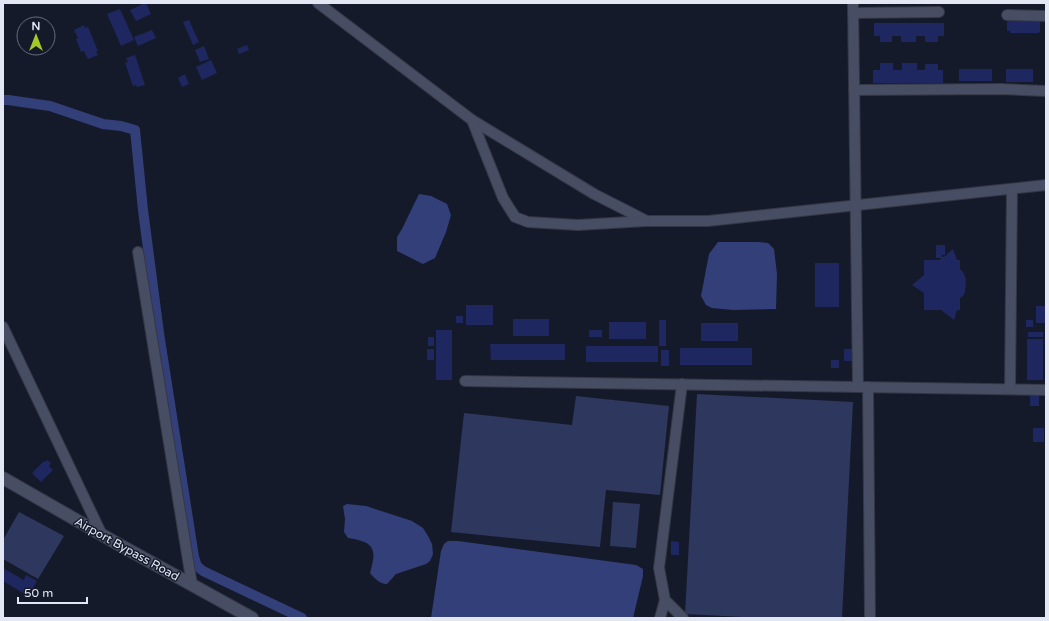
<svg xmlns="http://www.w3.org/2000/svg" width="1049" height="621" viewBox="0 0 1049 621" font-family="'Varela Round',sans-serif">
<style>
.green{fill:#2e375d}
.water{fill:#333f79}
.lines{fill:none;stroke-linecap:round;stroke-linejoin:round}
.canal{stroke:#333f79;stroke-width:10}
.building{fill:#1e275f}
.minor-casing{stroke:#343744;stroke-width:12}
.tertiary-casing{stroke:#343744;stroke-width:14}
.minor{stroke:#474d62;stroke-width:10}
.tertiary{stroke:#474d62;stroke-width:12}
.labels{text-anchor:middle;stroke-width:3;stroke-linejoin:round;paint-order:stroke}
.street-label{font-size:12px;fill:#e3e7f4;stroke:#151a2b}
</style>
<rect width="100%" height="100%" fill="#151a2b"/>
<g class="green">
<polygon points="697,394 853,402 842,618 762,618 685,614"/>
<polygon points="576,396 669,406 660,495 606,490 600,547 451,532 464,413 572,425"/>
<polygon points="613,502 640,504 636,548 610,546"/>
<polygon points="19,512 64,536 38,579 3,559 3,540"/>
</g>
<g class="water">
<polygon points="419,194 431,196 447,204 451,215 446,232 435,258 423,264 397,251 397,237 402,229"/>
<polygon points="718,242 758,242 768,243 774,249 777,274 776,309 733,310 712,308 706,305 701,296 709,254"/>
<path d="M347,504L366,506L412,521L423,528L428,536L432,544L433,554L430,561L426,564L396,574L387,584C380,584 375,579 370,573C377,549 375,542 348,538L344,532L345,519L343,506Z"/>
<polygon points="448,541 458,541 636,565 643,569 643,576 633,618 431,618 441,551 444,544"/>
</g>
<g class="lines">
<polyline class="canal" points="3,100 8,100 50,106 103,124 121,126 135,130 143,210 159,333 194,557 197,566 203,571 302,618"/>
</g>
<g class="building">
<polygon points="145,3 146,3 151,14 136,21 130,10"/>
<polygon points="120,9 134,40 121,46 107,14"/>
<polygon points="1007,19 1040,19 1040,32 1039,32 1039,33 1010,33 1010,31 1007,31"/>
<polygon points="189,20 199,42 193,45 183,22"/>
<polygon points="874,23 944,23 944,36 938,36 938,42 925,42 925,36 916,36 916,42 901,42 901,36 892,36 892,42 880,42 880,36 874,36"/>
<polygon points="84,25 85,28 88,27 98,51 96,52 98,55 88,59 84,51 81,52 76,39 78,38 74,30"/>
<polygon points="152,30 156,38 138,46 134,37"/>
<polygon points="247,45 249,50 239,54 237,49"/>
<polygon points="204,46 209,59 200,62 195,50"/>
<polygon points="135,55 145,85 137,87 136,85 133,86 125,63 128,62 126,58"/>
<polygon points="211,60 217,73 202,80 196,67"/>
<polygon points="880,63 893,63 893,70 902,70 902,63 917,63 917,70 925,70 925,64 938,64 938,70 943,70 943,83 873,83 873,70 880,70"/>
<rect x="959" y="69" width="33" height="12"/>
<rect x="1006" y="69" width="27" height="13"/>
<polygon points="185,74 189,84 182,87 178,78"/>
<polygon points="936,245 945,245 945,255 942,255 942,257 944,257 953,249 957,260 960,260 960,269 963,272 966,279 965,292 963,296 960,298 960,310 957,310 954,320 941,310 924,310 924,293 912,285 924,275 924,260 940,260 941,259 941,258 936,258"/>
<rect x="815" y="263" width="24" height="44"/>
<rect x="466" y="305" width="27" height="20"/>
<rect x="1036" y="306" width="10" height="17"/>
<rect x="456" y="316" width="7" height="7"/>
<rect x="513" y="319" width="36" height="17"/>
<rect x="659" y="320" width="7" height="26"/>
<rect x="1026" y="320" width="7" height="7"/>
<rect x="609" y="322" width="37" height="17"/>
<rect x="701" y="323" width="37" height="18"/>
<rect x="436" y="330" width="16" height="50"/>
<rect x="589" y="330" width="13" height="7"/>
<rect x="1028" y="332" width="15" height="5"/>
<rect x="428" y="337" width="6" height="9"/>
<rect x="1027" y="339" width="16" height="41"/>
<polygon points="490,344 565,344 565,360 491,360"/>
<rect x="586" y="346" width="72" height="16"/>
<rect x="680" y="348" width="72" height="17"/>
<rect x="427" y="349" width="7" height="11"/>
<rect x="844" y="349" width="8" height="12"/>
<rect x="661" y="350" width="8" height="16"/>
<rect x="831" y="360" width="8" height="8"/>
<rect x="1030" y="393" width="9" height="13"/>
<rect x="1033" y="428" width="11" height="14"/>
<polygon points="47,460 51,463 49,466 53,470 41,482 32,473 44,461 45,462"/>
<polygon points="671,541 679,542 679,555 671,555"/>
<polygon points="3,568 24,580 26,575 37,581 28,596 3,581"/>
</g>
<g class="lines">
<g class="minor-casing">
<g id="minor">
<polyline points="318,3 472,120 594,194 647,221 708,221 1046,185"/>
<polyline points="853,3 858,387"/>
<polyline points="853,13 939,12"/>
<polyline points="1007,15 1046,16"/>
<polyline points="854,90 1001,89 1046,91"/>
<polyline points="472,120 503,198 515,217 528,222 578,225 646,221"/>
<polyline points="138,252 192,585"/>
<polyline points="3,327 102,535"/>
<polyline points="465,381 1046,390"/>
<polyline points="682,384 659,568 665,600 683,618"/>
<polyline points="868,387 870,618"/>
<polyline points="1010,389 1012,189"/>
<polyline points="660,618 665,600"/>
</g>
</g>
<g class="tertiary-casing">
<polyline id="tertiary" points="3,478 118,544 252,618"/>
</g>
<use href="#minor" class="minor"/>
<use href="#tertiary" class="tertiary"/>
</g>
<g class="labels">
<g class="street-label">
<text transform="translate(127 549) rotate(29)" y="4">Airport Bypass Road</text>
</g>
</g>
<rect width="1049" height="621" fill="none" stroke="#e3e7f4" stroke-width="8"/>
<g transform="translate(36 36)"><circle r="19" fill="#151a2b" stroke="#676c7b"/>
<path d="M0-3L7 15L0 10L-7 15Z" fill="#a4c825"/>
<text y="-6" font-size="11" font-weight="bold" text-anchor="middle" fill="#e3e7f4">N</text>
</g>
<path d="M18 597v6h69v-6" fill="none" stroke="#e3e7f4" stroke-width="2"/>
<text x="24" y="597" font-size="12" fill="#e3e7f4" stroke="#151a2b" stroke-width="3" paint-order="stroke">50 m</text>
</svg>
